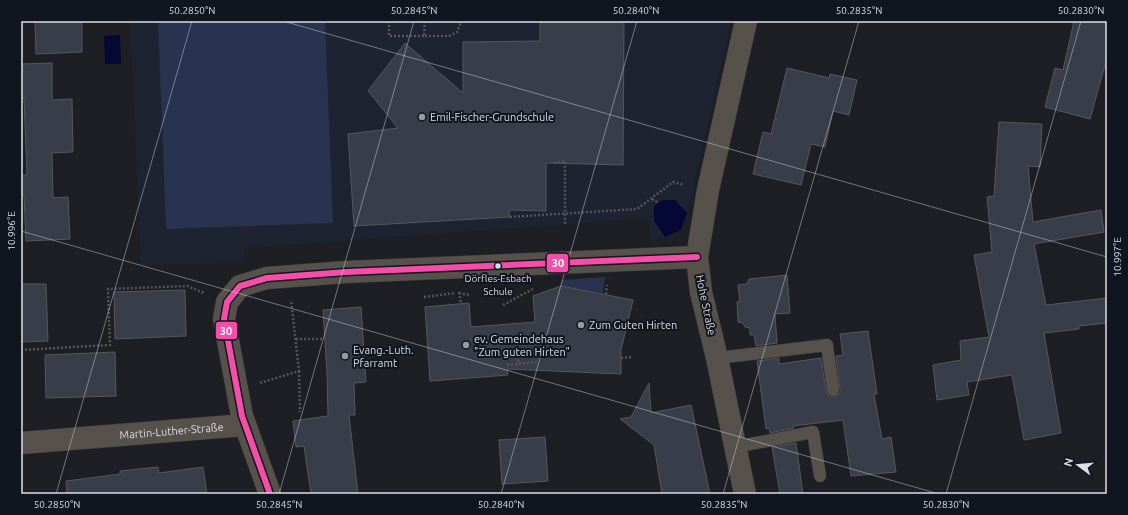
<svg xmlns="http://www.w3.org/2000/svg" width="1128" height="515" viewBox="0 0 1128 515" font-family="Ubuntu,sans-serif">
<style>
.built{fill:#1e2332}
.green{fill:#28334f}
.water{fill:#050734}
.building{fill:#393d49;stroke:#55575c}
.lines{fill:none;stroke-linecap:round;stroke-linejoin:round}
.lane-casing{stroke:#393b3e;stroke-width:13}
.street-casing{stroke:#393b3e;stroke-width:23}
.path{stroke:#575453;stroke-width:2.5;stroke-dasharray:2 2;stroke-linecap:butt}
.lane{stroke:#57514c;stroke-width:12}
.street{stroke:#57514c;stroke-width:22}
.bus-1-casing{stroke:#11151f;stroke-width:9}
.bus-1{stroke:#f54da8;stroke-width:6}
.ticks{fill:none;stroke:#dbdee5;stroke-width:1;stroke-opacity:0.45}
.poi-dot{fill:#999ba1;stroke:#11151f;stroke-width:1.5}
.bus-dot{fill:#dbdee5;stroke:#11151f;stroke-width:1.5}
.labels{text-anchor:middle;stroke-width:4;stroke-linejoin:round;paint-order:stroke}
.bus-label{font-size:10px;fill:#dbdee5;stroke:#11151f}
.poi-label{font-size:11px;fill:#dbdee5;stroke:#11151f;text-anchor:start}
.street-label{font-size:11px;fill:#dbdee5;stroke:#11151f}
.line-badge{stroke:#11151f;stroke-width:1.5}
.badge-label{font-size:11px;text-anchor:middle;font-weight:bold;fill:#fff}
.neatline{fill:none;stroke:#dbdee5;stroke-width:1.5}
.ticks-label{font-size:10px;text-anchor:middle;fill:#dbdee5}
</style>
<rect width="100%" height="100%" fill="#1e1f24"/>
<polygon class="built" points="130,21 731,21 687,213 681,230 665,237 651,240 648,218 244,248 245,263 141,265"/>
<g class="green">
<polygon points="158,21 325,21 333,223 166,229"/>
<polygon points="605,277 603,293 561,286 561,280"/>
</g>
<g class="water">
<polygon points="120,35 121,64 105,64 104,36"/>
<polygon points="663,200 675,200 687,213 681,230 665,237 654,221 654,206"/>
</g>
<g class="building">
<polygon points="35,21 82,21 82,52 36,54"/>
<polygon points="540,21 624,21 623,165 546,163 546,211 509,210 510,217 354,226 348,134 398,128 368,91 405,43 463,93 463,42 540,41"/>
<polygon points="1074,21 1107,21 1107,58 1090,119 1045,107 1055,68 1063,70"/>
<polygon points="52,63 52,100 72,99 73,152 52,153 53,198 68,197 70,239 26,241 24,195 21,195 21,175 27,175 24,98 21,98 21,64"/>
<polygon points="787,68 829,78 830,74 857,80 849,115 833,111 825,147 811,144 801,185 753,174 763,132 771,134"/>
<polygon points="999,122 1042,124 1040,167 1028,166 1033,222 1101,210 1104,232 1034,244 1046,305 1107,298 1107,323 1079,326 1079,329 1044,333 1061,433 1024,440 1012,375 967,382 969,395 937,400 933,365 961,360 960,341 989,337 974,255 992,252 987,197 994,196"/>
<polygon points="787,275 790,313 775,314 777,343 756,346 754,335 750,335 750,328 745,327 743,323 738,322 737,302 740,301 738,285 747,284 749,279"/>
<polygon points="21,284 46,284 48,341 21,342"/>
<polygon points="561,286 633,300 621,350 621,374 507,369 508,375 430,381 425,307 469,303 471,327 535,322 533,296"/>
<polygon points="185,290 186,336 115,339 114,292"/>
<polygon points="361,307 366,382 354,383 355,415 349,415 358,494 311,494 304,446 296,447 293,421 328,416 327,373 323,310"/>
<polygon points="868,331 877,394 874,394 882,439 891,437 896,472 851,476 843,420 793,426 794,428 770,433 769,428 766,429 757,361 779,358 779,364 821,358 826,391 827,394 830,397 834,397 837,396 840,393 840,389 836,356 843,355 840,334"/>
<polygon points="115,352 116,396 46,398 45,355"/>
<polygon points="649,383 651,413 691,405 710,494 662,494 654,445 620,419 631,417"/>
<polygon points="545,437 548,481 502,484 499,440"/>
<polygon points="796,443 803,494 780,494 772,447"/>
<polygon points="158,467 159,473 203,467 207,494 67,494 66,481 120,474 120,471"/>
</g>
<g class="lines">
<g class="lane-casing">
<g id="lane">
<polyline points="717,358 827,345 833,390"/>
<polyline points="735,447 813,432 820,476"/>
</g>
</g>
<g class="street-casing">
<g id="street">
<path id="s1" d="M21,443L245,425"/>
<polyline points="270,494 242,416 224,319 227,302 240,286 267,278 346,272 697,257"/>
<polyline points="745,494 717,358 701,292 697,257 708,190 746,21"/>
</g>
</g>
<g class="path">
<polyline points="389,21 389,36 424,36"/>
<polyline points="425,21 424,36 449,36 457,32 460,25 460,21"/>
<polyline points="554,163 565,161 565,224"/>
<polyline points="652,199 659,203"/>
<polyline points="510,217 637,209 673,182 684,185"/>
<polyline points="459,292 461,304"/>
<polyline points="459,293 469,295"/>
<polyline points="606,294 607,285"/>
<polyline points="424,297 455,293"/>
<polyline points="503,305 533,289"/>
<polyline points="296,339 324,339"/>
<polyline points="21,350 110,345 108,289 187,286 204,293"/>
<polyline points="621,358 631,357"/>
<polyline points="518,360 519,365"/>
<polyline points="507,365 537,362"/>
<polyline points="299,371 300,412"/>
<polyline points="260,383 299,371 291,300"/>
</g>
<use href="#lane" class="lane"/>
<use href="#street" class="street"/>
<g class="bus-1-casing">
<polyline id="bus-1" points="270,494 242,416 224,319 227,302 240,286 267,278 346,272 697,257"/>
</g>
<use href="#bus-1" class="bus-1"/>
</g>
<path class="ticks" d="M283,21L1107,257M21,231L939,494M56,494L192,21M279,494L414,21M501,494L637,21M723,494L859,21M946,494L1081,21"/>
<g class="poi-dot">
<circle cx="422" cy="117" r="4"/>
<circle cx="581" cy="325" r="4"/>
<circle cx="466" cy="345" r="4"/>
<circle cx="345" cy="356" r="4"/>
</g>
<circle class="bus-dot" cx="498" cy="266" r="3.5"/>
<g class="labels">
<g class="bus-label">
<text x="498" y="282">Dörfles-Esbach<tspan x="498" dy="13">Schule</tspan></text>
</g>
<g class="poi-label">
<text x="430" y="121">Emil-Fischer-Grundschule</text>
<text x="589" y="329">Zum Guten Hirten</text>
<text x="474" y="343">ev. Gemeindehaus<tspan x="474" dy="13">"Zum guten Hirten"</tspan></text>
<text x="353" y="354">Evang.-Luth.<tspan x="353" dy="13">Pfarramt</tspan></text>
</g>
<g class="street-label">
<text transform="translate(706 305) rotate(78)" y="4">Hohe Straße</text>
<text dy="4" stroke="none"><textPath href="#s1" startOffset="151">Martin-Luther-Straße</textPath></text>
</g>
</g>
<g class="line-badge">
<rect x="546" y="253" width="23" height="20" rx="4" fill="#f54da8"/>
<rect x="215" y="321" width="23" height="19" rx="4" fill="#f54da8"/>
</g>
<g class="badge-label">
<text x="558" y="267">30</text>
<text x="226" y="335">30</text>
</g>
<rect width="1128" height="515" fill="none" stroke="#11151f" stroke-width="44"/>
<g transform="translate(1078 465) rotate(286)" stroke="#11151f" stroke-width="3" paint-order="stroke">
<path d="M0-3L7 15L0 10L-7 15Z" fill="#dbdee5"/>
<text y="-6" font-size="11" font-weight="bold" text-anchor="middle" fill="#dbdee5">N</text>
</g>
<rect x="22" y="22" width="1084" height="471" class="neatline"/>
<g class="ticks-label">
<text x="192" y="14">50.2850°N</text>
<text x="414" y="14">50.2845°N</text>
<text x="636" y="14">50.2840°N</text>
<text x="859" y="14">50.2835°N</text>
<text x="1081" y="14">50.2830°N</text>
<text transform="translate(11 231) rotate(-90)" y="4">10.996°E</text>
<text transform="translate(1117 257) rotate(-90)" y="4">10.997°E</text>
<text x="57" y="508">50.2850°N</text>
<text x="279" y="508">50.2845°N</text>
<text x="501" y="508">50.2840°N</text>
<text x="724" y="508">50.2835°N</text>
<text x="946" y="508">50.2830°N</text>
</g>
</svg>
